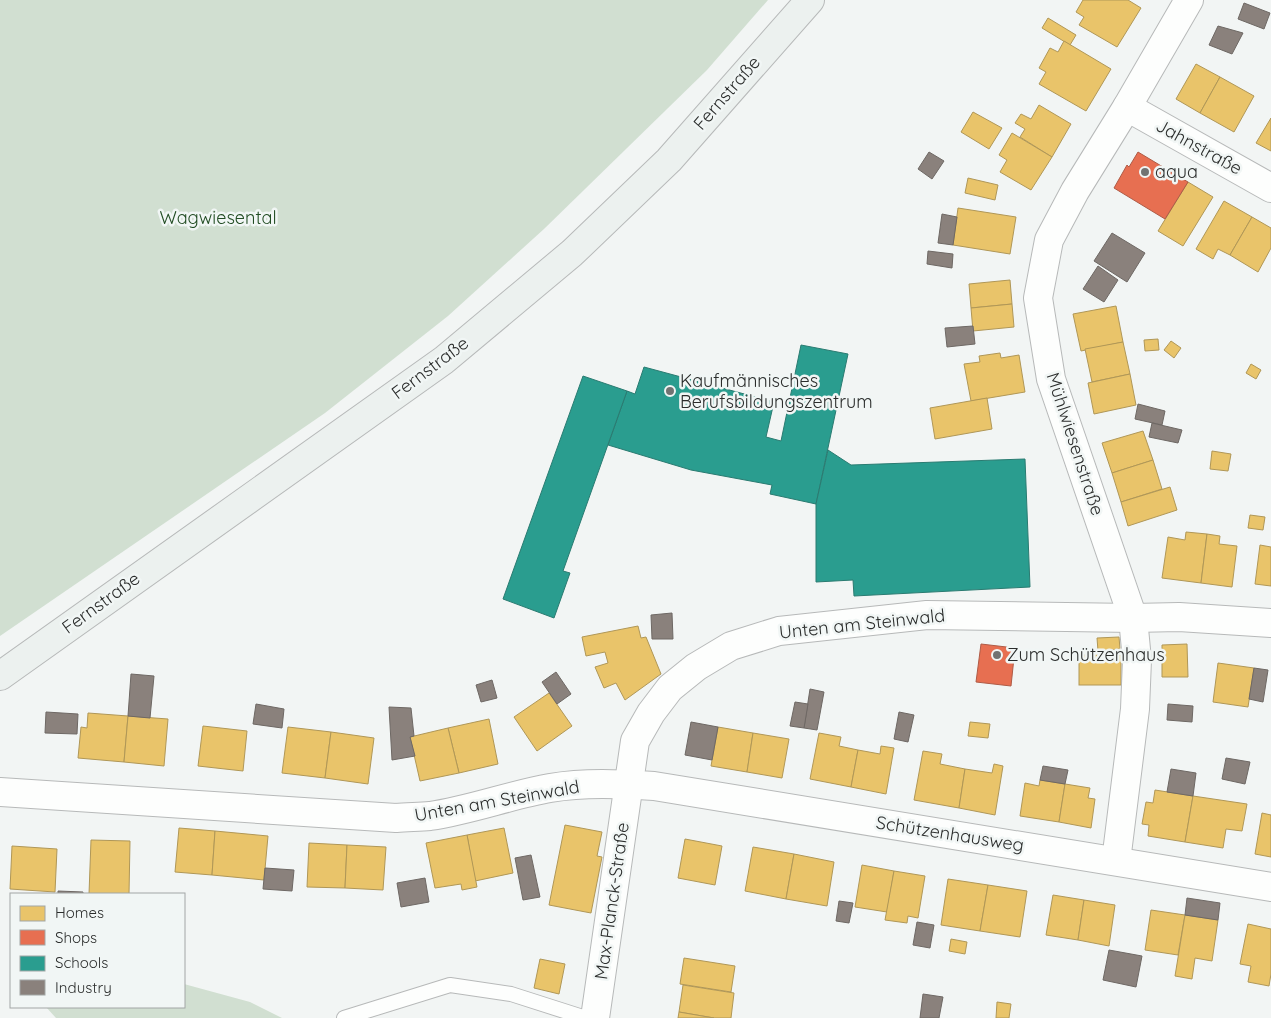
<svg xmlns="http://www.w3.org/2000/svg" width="1271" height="1018" viewBox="0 0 1271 1018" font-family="Quicksand,sans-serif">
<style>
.green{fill:#d1dfd1}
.homes{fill:#e9c46a;stroke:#b09757}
.shops{fill:#e76f51;stroke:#af5b46}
.schools{fill:#2a9d8f;stroke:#2a7b71}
.industry{fill:#8a817c;stroke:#6e6864}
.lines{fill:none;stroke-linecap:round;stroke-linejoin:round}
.service-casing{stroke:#b7b9b9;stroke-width:16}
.minor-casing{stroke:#b7b9b9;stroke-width:30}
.secondary-casing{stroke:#b7b9b9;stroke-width:30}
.service{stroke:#fdfefd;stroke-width:14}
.minor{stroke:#fdfefd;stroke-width:28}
.secondary{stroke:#ecf1ef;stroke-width:28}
.poi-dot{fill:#717372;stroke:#f1f6f5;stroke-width:2}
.labels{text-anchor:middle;stroke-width:5;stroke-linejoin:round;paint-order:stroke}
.street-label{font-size:18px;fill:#2b2d2c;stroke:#f1f6f5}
.poi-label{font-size:18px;fill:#2b2d2c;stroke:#f1f6f5;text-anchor:start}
.park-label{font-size:18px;fill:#224d23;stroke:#f1f6f5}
</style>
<rect width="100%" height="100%" fill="#f2f5f4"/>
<g class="green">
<polygon points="0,0 768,0 707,70 544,229 448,316 325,413 0,636"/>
<polygon points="184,984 250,1002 282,1018 56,1018 46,1007 184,1007"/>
</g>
<g class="homes">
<polygon points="1083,0 1128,0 1141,8 1117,47 1079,25 1084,17 1076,12"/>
<polygon points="1048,18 1076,35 1070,45 1042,28"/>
<polygon points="1064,41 1111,69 1086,111 1039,84 1046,72 1039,68 1050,48 1058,52"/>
<polygon points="1196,64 1220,77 1200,113 1176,99"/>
<polygon points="1220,77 1254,96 1234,132 1200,113"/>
<polygon points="1039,105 1071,124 1052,157 1020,137 1025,129 1015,123 1021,114 1031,119"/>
<polygon points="973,112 1002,128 989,149 961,132"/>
<polygon points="1271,118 1271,151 1256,143"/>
<polygon points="1012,133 1052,157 1031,190 1000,172 1007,160 999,155"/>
<polygon points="968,178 998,185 995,200 965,193"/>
<polygon points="1188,182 1213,197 1183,246 1158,231"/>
<polygon points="1224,201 1252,217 1230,255 1218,249 1213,259 1196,249"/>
<polygon points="958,208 1016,217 1010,254 953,245"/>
<polygon points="1252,217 1271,228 1271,248 1258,272 1230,255"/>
<polygon points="1010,280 1012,304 971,308 969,284"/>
<polygon points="1012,304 1014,327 973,331 971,308"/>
<polygon points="1116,306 1123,342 1081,351 1073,314"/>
<polygon points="1158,339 1159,350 1145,351 1144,340"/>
<polygon points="1171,341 1181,348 1174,358 1164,350"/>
<polygon points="1123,342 1130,374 1092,382 1085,349"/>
<polygon points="1000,353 1001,358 1019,355 1025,392 971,401 964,364 980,362 979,356"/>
<polygon points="1251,364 1261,370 1256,379 1246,373"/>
<polygon points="1130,374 1136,405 1094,414 1088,383"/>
<polygon points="987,398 992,429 935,439 930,408"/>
<polygon points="1143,431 1153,460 1112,473 1102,443"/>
<polygon points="1212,451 1231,454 1228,471 1210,469"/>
<polygon points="1153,460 1162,489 1121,502 1112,473"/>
<polygon points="1170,487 1177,510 1128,526 1121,502"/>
<polygon points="1250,515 1265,517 1263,530 1248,528"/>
<polygon points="1186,532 1207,534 1201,583 1162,578 1168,537 1185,540"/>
<polygon points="1207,534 1220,536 1219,544 1237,546 1232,587 1201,583"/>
<polygon points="1260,545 1271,547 1271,586 1255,584"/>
<polygon points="638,626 641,638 646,637 661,674 625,700 616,683 604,688 595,667 608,663 605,652 586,656 582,637"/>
<polygon points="1119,637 1120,649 1098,651 1097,638"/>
<polygon points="1187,644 1188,677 1162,677 1162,645"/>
<rect x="1079" y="655" width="42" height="30"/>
<polygon points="1218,663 1254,668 1248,707 1213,702"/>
<polygon points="549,693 572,726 537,751 514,717"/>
<polygon points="88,713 128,716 124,762 78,758 81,727 87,728"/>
<polygon points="128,716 168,719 164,766 124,762"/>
<polygon points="489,719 498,764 459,773 448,728"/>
<polygon points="970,722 990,724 988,738 968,736"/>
<polygon points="203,726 247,731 243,771 198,766"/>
<polygon points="288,727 331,732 325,778 282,773"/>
<polygon points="718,727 753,733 747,772 711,766"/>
<polygon points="448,728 459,773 420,781 410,737"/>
<polygon points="331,732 374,738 368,784 325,778"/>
<polygon points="753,733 789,739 782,778 747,772"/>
<polygon points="819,733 841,737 839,746 858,750 851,787 810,779"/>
<polygon points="881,746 894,748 886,794 851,787 858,750 880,754"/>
<polygon points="923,751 942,754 940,764 965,769 959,808 914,800"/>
<polygon points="994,764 1003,766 995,815 959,808 965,769 992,773"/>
<polygon points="1040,780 1065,784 1059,822 1020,816 1025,783 1039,786"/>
<polygon points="1065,784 1090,788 1088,798 1095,799 1091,828 1059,822"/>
<polygon points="1155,790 1193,796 1185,842 1148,836 1149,825 1142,824 1146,802 1153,803"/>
<polygon points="1193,796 1247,804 1242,831 1226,829 1223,848 1185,842"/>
<polygon points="1262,813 1271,815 1271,857 1255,854"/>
<polygon points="565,825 602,832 597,856 602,857 591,913 549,905"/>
<polygon points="179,828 215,831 212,875 175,872"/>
<polygon points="504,828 513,873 475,881 467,835"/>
<polygon points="215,831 268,836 264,880 212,875"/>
<polygon points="467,835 477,887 462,890 461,884 435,888 426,843"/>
<polygon points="685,839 722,846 715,885 678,878"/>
<polygon points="91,840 130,841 129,894 89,894"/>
<polygon points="309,843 347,845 345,888 307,887"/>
<polygon points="347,845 386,847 383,890 345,888"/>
<polygon points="12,846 57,849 55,892 10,889"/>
<polygon points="753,847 794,854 786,899 745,891"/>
<polygon points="794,854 834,862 827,906 786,899"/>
<polygon points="862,865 894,871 887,912 855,907"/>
<polygon points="894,871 925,876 918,918 908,916 907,923 885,920"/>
<polygon points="948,879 988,885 980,931 941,925"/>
<polygon points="988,885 1027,891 1020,937 980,931"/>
<polygon points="1053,895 1084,900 1078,940 1046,935"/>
<polygon points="1084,900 1115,905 1109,946 1078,940"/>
<polygon points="1151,910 1185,915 1178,955 1145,950"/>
<polygon points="1185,915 1218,920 1212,961 1195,958 1192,979 1175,976"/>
<polygon points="1248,924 1271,929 1271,974 1269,986 1248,982 1251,966 1240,964"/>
<polygon points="951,939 967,942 965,954 949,951"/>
<polygon points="684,958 735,966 731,992 680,984"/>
<polygon points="540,959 565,964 559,994 534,988"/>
<polygon points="683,985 734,993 731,1018 714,1018 679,1012"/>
<polygon points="997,1002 1011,1004 1009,1018 996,1018"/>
<polygon points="679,1012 714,1018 678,1018"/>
</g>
<g class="shops">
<polygon points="1138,152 1188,182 1165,219 1114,188 1127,165 1129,167"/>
<polygon points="981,644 1015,648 1011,686 976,682"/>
</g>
<g class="schools">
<polygon points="801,345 848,354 816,504 770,494 772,485 691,470 608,445 627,391 635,394 644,367 774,402 766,437 781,441"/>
<polygon points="583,376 627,391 563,571 570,573 554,618 503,599"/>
<polygon points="828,450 851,465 1025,459 1030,587 854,596 853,580 816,582 816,504"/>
</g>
<g class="industry">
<polygon points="1244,3 1270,13 1264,29 1238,19"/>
<polygon points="1218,26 1243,33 1232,54 1209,45"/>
<polygon points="929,152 944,161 932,179 918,169"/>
<polygon points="942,214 957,217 953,245 938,243"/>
<polygon points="1112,233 1145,253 1127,282 1094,261"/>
<polygon points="928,251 953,254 952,268 927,264"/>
<polygon points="1098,266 1118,280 1104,302 1083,289"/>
<polygon points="973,326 975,344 947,347 945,328"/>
<polygon points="1138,404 1165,411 1162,425 1135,419"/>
<polygon points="1152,423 1182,430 1178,443 1149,437"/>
<polygon points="672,613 673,639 652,639 651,615"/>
<polygon points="1254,668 1268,670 1263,702 1249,699"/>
<polygon points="556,672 571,694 557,704 542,682"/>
<polygon points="131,674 154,676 150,718 128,716"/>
<polygon points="492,680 497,698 481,702 476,685"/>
<polygon points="810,689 824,692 817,730 804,728"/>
<polygon points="795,702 808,704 804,728 790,726"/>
<polygon points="256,704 284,709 282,728 253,724"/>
<polygon points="1168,704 1193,706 1192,722 1167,720"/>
<polygon points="389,707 411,708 414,736 410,737 415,756 392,760"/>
<polygon points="46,712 78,714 77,734 45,733"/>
<polygon points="899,712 914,715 908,742 894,739"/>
<polygon points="691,722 718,727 712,760 685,755"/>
<polygon points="1226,758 1250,762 1245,784 1222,779"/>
<polygon points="1043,766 1068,770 1065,784 1040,780"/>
<polygon points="1171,769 1196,773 1193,796 1167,792"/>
<polygon points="531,855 540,897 523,900 515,858"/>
<polygon points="265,868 294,870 292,891 263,889"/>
<polygon points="425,878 429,902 401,907 397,883"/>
<polygon points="58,891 83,892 83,894 58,894"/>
<polygon points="1187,898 1220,903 1218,920 1185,915"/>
<polygon points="839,901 853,903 849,923 836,921"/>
<polygon points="917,922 934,925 930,948 913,945"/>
<polygon points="1109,950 1142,956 1136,987 1103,980"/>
<polygon points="923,994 943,997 939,1018 920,1018"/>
</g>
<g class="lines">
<g class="service-casing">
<polyline id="service" points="344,1018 450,985 511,994 586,1018"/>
</g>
<g class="minor-casing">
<g id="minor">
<polyline points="1127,107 1271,188"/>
<path d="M0,792L396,818C407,817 419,817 430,816C471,810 510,795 550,788C585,782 620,784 654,786L1271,887"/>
<polyline points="1116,861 1135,709 1137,660 1133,618 1051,379 1038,298 1049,240 1075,191 1127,107 1189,0"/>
<polyline points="595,1018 635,741 651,713 670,688 696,667 731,646 779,631 927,615 1133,618 1179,617 1271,623"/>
</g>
</g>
<g class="secondary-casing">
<polyline id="secondary" points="0,676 444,360 572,253 669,160 810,0"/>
</g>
<use href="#service" class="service"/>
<use href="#minor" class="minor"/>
<use href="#secondary" class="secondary"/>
</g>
<g class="poi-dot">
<circle cx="1145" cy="172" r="5"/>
<circle cx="670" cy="391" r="5"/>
<circle cx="997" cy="655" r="5"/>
</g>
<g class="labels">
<g class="street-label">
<text transform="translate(727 93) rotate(-49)" y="6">Fernstraße</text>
<text transform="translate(1199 147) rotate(29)" y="6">Jahnstraße</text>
<text transform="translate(430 368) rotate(-37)" y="6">Fernstraße</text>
<text transform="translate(1075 444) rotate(72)" y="6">Mühlwiesenstraße</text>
<text transform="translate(101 603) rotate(-36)" y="6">Fernstraße</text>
<text transform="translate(862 624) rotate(-6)" y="6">Unten am Steinwald</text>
<text transform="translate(497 801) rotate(-10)" y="6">Unten am Steinwald</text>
<text transform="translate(950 834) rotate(9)" y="6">Schützenhausweg</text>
<text transform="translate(612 901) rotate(-82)" y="6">Max-Planck-Straße</text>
</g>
<g class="poi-label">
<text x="1155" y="178">aqua</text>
<text x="680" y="387">Kaufmännisches<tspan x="680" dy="21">Berufsbildungszentrum</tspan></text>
<text x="1007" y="661">Zum Schützenhaus</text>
</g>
<g class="park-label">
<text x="218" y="224">Wagwiesental</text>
</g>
</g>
<rect x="10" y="893" width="175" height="115" fill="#f1f6f5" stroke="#a2a6a5"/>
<rect x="20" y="906" width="25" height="15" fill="#e9c46a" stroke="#a2a6a5"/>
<text x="55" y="918" font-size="15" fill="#2b2d2c">Homes</text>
<rect x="20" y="930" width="25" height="15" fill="#e76f51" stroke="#a2a6a5"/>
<text x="55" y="943" font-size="15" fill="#2b2d2c">Shops</text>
<rect x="20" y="956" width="25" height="15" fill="#2a9d8f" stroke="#a2a6a5"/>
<text x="55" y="968" font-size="15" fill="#2b2d2c">Schools</text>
<rect x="20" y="980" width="25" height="15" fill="#8a817c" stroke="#a2a6a5"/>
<text x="55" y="993" font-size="15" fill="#2b2d2c">Industry</text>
</svg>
